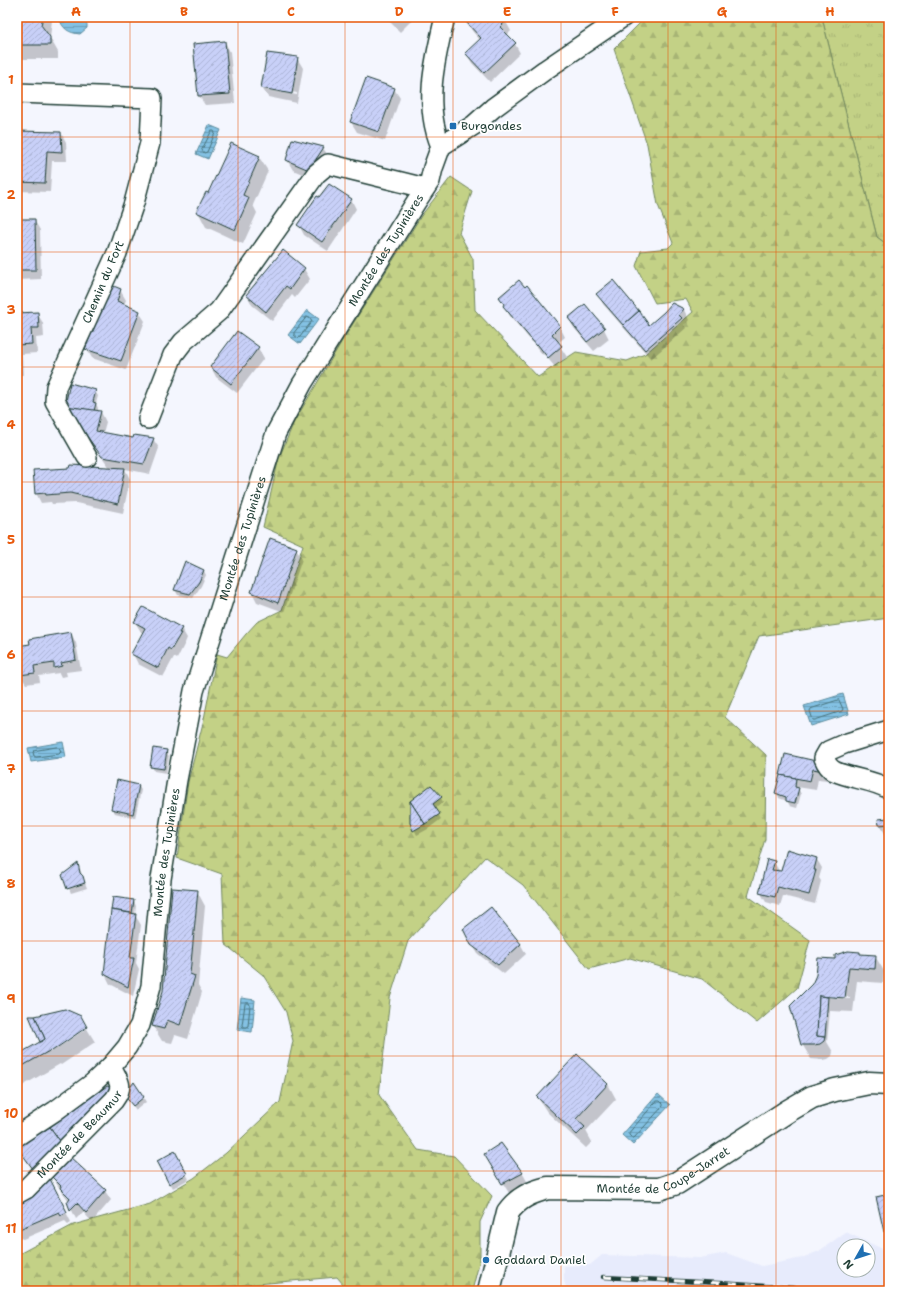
<svg xmlns="http://www.w3.org/2000/svg" width="906" height="1308" viewBox="0 0 906 1308" font-family="'Shantell Sans',sans-serif">
<style>
.built{fill:#e7ebfc;fill-rule:evenodd}
.grass{fill:url(#grass-tufts);stroke:#71875d}
.forest{fill:url(#forest-firs);stroke:#71875d}
.water{fill:url(#water-rules);stroke:#5b8c9d}
.shadow{fill:#0003;fill-rule:evenodd}
.lines{fill:none;stroke-linecap:round;stroke-linejoin:round}
.shore{stroke:#47727a;stroke-width:1}
.building{fill:url(#building-hatch);stroke:#1f3d34}
.minor-casing{stroke:#1f3d34;stroke-width:22}
.secondary-casing{stroke:#1f3d34;stroke-width:25}
.minor{stroke:#fff;stroke-width:19}
.secondary{stroke:#fff;stroke-width:22}
.rail-casing{stroke:#1f3d34;stroke-width:4.5}
.rail{stroke:#fff;stroke-width:3;stroke-dasharray:9;stroke-linecap:butt}
.grid{fill:none;stroke:#e8590c;stroke-width:1;stroke-opacity:0.55}
.poi-dot{fill:#1f6fb2;stroke:#fff;stroke-width:1.5}
.labels{text-anchor:middle;stroke-width:3.5;stroke-linejoin:round;paint-order:stroke}
.poi-label{font-size:12px;fill:#1f3d34;stroke:#fff;text-anchor:start}
.street-label{font-size:12px;fill:#1f3d34;stroke:#fff}
.neatline{fill:none;stroke:#e8590c;stroke-width:1.5}
.grid-label{font-size:13px;text-anchor:middle;font-weight:bold;fill:#e8590c}
</style>
<defs>
<pattern id="grass-tufts" width="24" height="20" patternUnits="userSpaceOnUse"><rect width="24" height="20" fill="#c3d186"/><path d="M3 7l-1-3M5 7V3M7 7l1-3M15 17l-1-3M17 17v-4M19 17l1-3" fill="none" stroke="#a7b474"/></pattern>
<pattern id="forest-firs" width="22" height="20" patternUnits="userSpaceOnUse"><rect width="22" height="20" fill="#c3d186"/><path d="M5 1l3.5 6h-7zM16 11l3.5 6h-7z" fill="#a7b474"/></pattern>
<pattern id="water-rules" width="6" height="5" patternUnits="userSpaceOnUse"><rect width="6" height="5" fill="#83c1e3"/><path d="M0 2.5h6" fill="none" stroke="#6b9eb9"/></pattern>
<pattern id="building-hatch" width="6" height="6" patternUnits="userSpaceOnUse"><rect width="6" height="6" fill="#c8d0f8"/><path d="M-1 1l2-2M0 6l6-6M5 7l2-2" fill="none" stroke="#abb4d5"/></pattern>
</defs>
<rect width="100%" height="100%" fill="#f4f6fe"/>
<filter id="ink" filterUnits="userSpaceOnUse"><feTurbulence type="fractalNoise" baseFrequency=".025" numOctaves="2"/><feDisplacementMap in="SourceGraphic" scale="8" xChannelSelector="R" yChannelSelector="G"/><feConvolveMatrix kernelMatrix="1 2 1 2 8 2 1 2 1" color-interpolation-filters="sRGB"/></filter>
<g filter="url(#ink)">
<path class="built" d="M846,1232L889,1252V1291H567L564,1280V1266L590,1265L602,1255L700,1258L726,1253L762,1266L802,1258L819,1251ZM844,1246H868V1270H844Z"/>
<polygon class="grass" points="824,17 889,17 889,246 877,237 823,22"/>
<polygon class="forest" points="646,17 824,17 823,22 877,237 889,246 889,618 759,636 725,717 766,755 765,839 748,896 810,940 797,988 757,1023 702,979 630,958 589,969 523,885 485,857 408,941 390,998 379,1095 418,1150 454,1156 492,1196 480,1222 480,1259 472,1291 349,1291 337,1277 211,1288 198,1291 17,1291 17,1255 73,1225 150,1204 194,1178 226,1153 280,1102 293,1041 286,1012 263,975 225,944 222,874 177,858 188,782 204,719 217,654 227,657 246,634 257,622 282,610 303,545 263,527 279,458 294,422 342,341 421,216 451,177 472,191 459,233 473,259 475,310 538,377 576,352 627,361 645,354 693,312 686,299 655,303 636,266 641,251 668,248 673,243 658,205 647,144 614,49"/>
<g class="water">
<path d="M59,17L82,18L87,24V28L80,34C69,33 62,29 59,17Z"/>
<polygon points="209,125 221,130 208,159 196,154"/>
<polygon points="307,310 319,319 300,344 288,335"/>
<polygon points="843,694 849,714 811,726 804,706"/>
<polygon points="63,742 66,757 31,762 28,748"/>
<polygon points="241,998 255,1000 252,1032 237,1030"/>
<polygon points="658,1094 670,1105 633,1145 622,1135"/>
</g>
<g class="shadow">
<polygon points="17,17 57,17 57,20 52,20 50,38 58,52 58,59 22,59 17,50"/>
<polygon points="385,17 415,17 400,32"/>
<polygon points="473,17 501,17 506,22 511,31 507,35 515,44 520,53 490,82 472,63 466,53 480,40 473,32 467,23"/>
<polygon points="225,42 230,52 235,103 205,105 199,96"/>
<path d="M297,58L303,68L297,103L268,97L262,88ZM268,88L297,93V95L268,90Z"/>
<polygon points="394,89 400,98 385,141 357,132 351,122"/>
<polygon points="17,132 61,133 66,142 67,161 52,161 50,192 17,191"/>
<polygon points="323,148 329,157 314,179 293,170 287,160"/>
<polygon points="259,157 268,171 253,205 257,213 243,244 206,227 198,212 209,194"/>
<polygon points="351,199 356,209 328,251 304,235 299,225"/>
<polygon points="17,220 34,220 40,230 41,279 17,280"/>
<polygon points="304,269 310,279 295,298 292,295 272,321 252,305 247,295"/>
<polygon points="527,287 560,327 565,337 558,343 567,357 555,367 544,354 543,355 510,316 500,297 525,289"/>
<polygon points="120,290 126,300 124,305 139,312 145,321 126,370 92,358 86,348"/>
<polygon points="598,295 649,326 673,304 684,310 689,320 684,325 686,328 651,359 603,304"/>
<polygon points="37,313 43,323 44,337 36,338 37,353 22,354 23,375 17,375 17,314"/>
<polygon points="569,319 604,329 609,339 594,351 574,328"/>
<polygon points="258,348 264,358 237,393 216,377 211,367"/>
<polygon points="95,391 98,396 96,403 98,408 98,412 101,412 106,422 103,433 133,440 153,439 159,448 150,474 125,469 130,479 123,513 76,503 52,504 51,502 41,503 36,493 110,468 72,415"/>
<polygon points="296,549 302,559 284,612 257,602 252,592"/>
<polygon points="204,571 206,575 201,586 193,598 178,595 175,590"/>
<polygon points="135,622 181,628 187,638 185,643 177,659 174,657 163,677 138,664 133,654 144,633 141,632"/>
<polygon points="71,633 76,643 81,670 66,672 67,676 61,677 59,673 39,676 40,682 26,684 20,675 17,656 17,647 31,645"/>
<polygon points="166,751 169,756 166,773 154,771 152,766"/>
<polygon points="816,762 830,777 828,780 818,779 816,790 797,787 801,794 797,808 790,806 787,801 779,798 777,793"/>
<polygon points="138,785 141,790 135,818 115,813 112,808"/>
<polygon points="441,798 443,802 435,809 441,819 428,829 417,835 411,823 411,802"/>
<polygon points="889,819 889,834 885,834 880,824"/>
<polygon points="816,858 822,868 819,878 821,881 815,904 783,896 780,906 766,902 760,892 774,862 781,874"/>
<polygon points="78,864 87,888 71,893 63,875"/>
<polygon points="197,891 205,906 198,985 202,992 188,1039 175,1035 172,1043 162,1041 153,1026"/>
<polygon points="114,898 134,901 136,906 135,915 141,925 136,963 139,969 133,996 110,984 105,974"/>
<polygon points="491,908 521,945 526,954 504,974 478,954 472,944"/>
<path d="M859,953L861,955L875,956L884,971L883,983L857,981L853,1012L830,1011L827,1042L833,1052L832,1056L828,1059L823,1060L811,1059L802,1044L792,1006L836,961ZM821,995L850,997V999L821,997Z"/>
<path d="M80,1017L95,1042L61,1065L60,1064L17,1089V1056L42,1042ZM85,1027L86,1029L51,1052V1050Z"/>
<polygon points="577,1056 608,1084 616,1099 586,1131 592,1142 586,1148 547,1112 538,1098"/>
<polygon points="143,1097 146,1102 136,1110 128,1099"/>
<polygon points="500,1144 523,1174 528,1183 509,1193 491,1164"/>
<polygon points="174,1152 189,1179 173,1188 158,1161"/>
<path d="M52,1176L105,1191L111,1200L92,1222L83,1212L76,1219L68,1202L69,1201L58,1186ZM63,1190L75,1201L73,1202L66,1195Z"/>
<polygon points="54,1188 71,1222 68,1224 65,1221 23,1239 17,1237 17,1204"/>
<polygon points="889,1195 889,1239 885,1232 877,1198"/>
</g>
<g class="lines">
<g class="shore">
<polygon points="212,131 214,131 215,133 207,152 204,153 202,150"/>
<polygon points="307,317 311,319 312,321 300,337 298,338 294,335 294,333"/>
<polygon points="839,700 843,709 842,711 815,720 813,720 810,711 811,709"/>
<polygon points="58,747 60,749 61,752 59,754 36,757 34,756 33,752 34,751"/>
<polygon points="246,1003 249,1003 250,1005 248,1026 246,1027 243,1027 242,1025 245,1004"/>
<polygon points="657,1101 660,1101 663,1104 663,1106 634,1138 632,1138 629,1135 629,1133"/>
</g>
</g>
<g class="building">
<polygon points="17,17 43,17 41,25 50,37 50,45 17,45"/>
<polygon points="472,17 503,17 506,21 500,27 516,43 484,73 465,53 481,38 466,22"/>
<polygon points="225,41 230,94 198,96 193,44"/>
<polygon points="267,53 298,57 292,94 261,88"/>
<polygon points="366,78 395,88 379,132 350,122"/>
<polygon points="17,131 61,132 62,152 47,151 45,183 17,182"/>
<polygon points="292,139 324,147 309,170 286,160"/>
<polygon points="231,143 260,156 243,195 249,198 235,230 196,212 206,192 208,193"/>
<polygon points="329,184 352,199 322,242 297,225 317,196 319,197"/>
<polygon points="17,219 35,219 36,270 17,270"/>
<polygon points="283,250 305,268 290,289 286,286 266,312 246,295"/>
<polygon points="519,280 525,287 527,285 560,326 552,334 562,346 548,358 538,345 537,346 503,306 504,304 499,297"/>
<polygon points="613,280 639,311 623,325 596,294"/>
<polygon points="111,285 121,289 117,301 140,311 121,361 85,349"/>
<polygon points="672,303 684,309 679,315 682,318 645,350 623,325 639,311 649,325 664,312"/>
<polygon points="585,304 605,328 587,342 568,318"/>
<polygon points="38,312 39,328 31,328 32,344 17,345 17,313"/>
<polygon points="237,331 259,347 231,384 210,367"/>
<polygon points="70,383 96,390 93,402 96,403 94,411 65,406"/>
<polygon points="65,406 101,411 96,431 133,438 134,435 154,438 144,464 102,457"/>
<polygon points="71,465 125,468 118,504 70,493 46,495 45,493 35,494 33,470 70,468"/>
<polygon points="270,538 297,548 278,603 251,592"/>
<polygon points="185,561 204,570 199,582 190,594 174,590"/>
<polygon points="143,607 182,628 179,633 181,633 171,650 168,648 158,668 131,654 145,628 134,622"/>
<polygon points="71,632 76,660 61,663 62,666 54,668 54,663 34,666 35,673 19,675 17,662 17,646 30,644 29,639"/>
<polygon points="153,748 167,750 164,769 150,767"/>
<polygon points="785,754 816,761 823,771 813,769 810,781 780,775"/>
<polygon points="780,775 796,778 795,787 799,788 795,803 786,801 786,797 775,793"/>
<polygon points="117,780 139,785 133,814 111,809"/>
<polygon points="431,785 442,797 433,804 440,814 425,824 410,801"/>
<polygon points="410,801 425,824 413,831 410,823"/>
<polygon points="889,818 889,824 879,825 878,819"/>
<polygon points="787,849 817,858 814,870 816,870 809,895 778,887 775,897 759,893 767,859 775,861 772,870 781,871"/>
<polygon points="78,863 80,873 83,876 85,883 67,889 62,875"/>
<polygon points="172,888 198,890 190,974 195,976 180,1025 167,1020 164,1029 152,1026 163,991"/>
<polygon points="113,897 134,900 132,913 111,910"/>
<polygon points="491,907 521,944 498,965 471,945 463,929"/>
<polygon points="111,910 136,914 130,958 134,958 128,987 104,974"/>
<polygon points="848,951 860,952 860,954 876,955 875,969 849,967 845,998 819,996 817,1036 825,1037 824,1041 820,1044 814,1045 801,1045 790,1006 812,984 816,975 818,958 835,959 835,955"/>
<polygon points="819,996 828,997 825,1037 817,1036"/>
<polygon points="65,1009 81,1016 87,1027 52,1051 51,1050 17,1069 17,1055 45,1039 35,1016"/>
<polygon points="29,1016 35,1016 45,1039 40,1042"/>
<polygon points="577,1054 608,1084 576,1119 585,1127 577,1135 537,1097"/>
<polygon points="134,1082 144,1097 133,1106 124,1095"/>
<polygon points="107,1086 111,1087 110,1095 60,1141 50,1127"/>
<polygon points="50,1127 60,1141 33,1169 17,1147"/>
<polygon points="501,1143 523,1173 502,1184 484,1154"/>
<polygon points="175,1151 187,1174 169,1184 157,1161"/>
<polygon points="69,1156 106,1190 86,1213 77,1203 70,1210 67,1202 70,1198 60,1188 61,1186 51,1176"/>
<polygon points="49,1177 67,1212 61,1215 59,1212 17,1230 17,1203"/>
<polygon points="889,1194 889,1231 884,1232 876,1197"/>
</g>
<g class="lines">
<g class="minor-casing">
<g id="minor">
<polyline points="17,93 152,98 150,143 134,203 117,253 56,387 55,401 87,457"/>
<path d="M441,146C423,105 435,59 445,17"/>
<polyline points="148,419 173,355 183,342 219,311 316,174 328,164 425,188"/>
<path d="M889,730L844,744L828,751L824,758C826,763 829,768 834,771C851,779 871,779 889,789"/>
<path id="s1" d="M17,1136L55,1111L93,1083L111,1066L127,1047L140,1025L151,986L161,879L177,780L194,691L276,433L302,384L416,202L430,181L433,168L441,146L474,125L493,108L545,70L623,17"/>
<path id="s2" d="M17,1194L26,1189L114,1100C125,1085 118,1081 111,1066"/>
</g>
</g>
<g class="secondary-casing">
<g id="secondary">
<path id="s3" d="M489,1291L508,1212C518,1198 531,1192 548,1188L659,1189L677,1183L788,1111L812,1097L835,1090L869,1083L889,1084"/>
</g>
</g>
<use href="#minor" class="minor"/>
<use href="#secondary" class="secondary"/>
<g class="rail-casing">
<polyline id="rail" points="603,1277 719,1283 838,1291"/>
</g>
<use href="#rail" class="rail"/>
</g>
</g>
<path class="grid" d="M130,17V1291M238,17V1291M345,17V1291M453,17V1291M561,17V1291M668,17V1291M776,17V1291M17,137H889M17,252H889M17,367H889M17,482H889M17,597H889M17,711H889M17,826H889M17,941H889M17,1056H889M17,1171H889"/>
<g class="poi-dot">
<rect x="449" y="122" width="8" height="8" rx="2"/>
<circle cx="486" cy="1260" r="4"/>
</g>
<g class="labels">
<g class="poi-label">
<text x="461" y="130">Burgondes</text>
<text x="494" y="1264">Goddard Daniel</text>
</g>
<g class="street-label">
<text dy="4" stroke="none"><textPath href="#s1" startOffset="991">Montée des Tupinières</textPath></text>
<text transform="translate(103 282) rotate(-67)" y="4">Chemin du Fort</text>
<text dy="4" stroke="none"><textPath href="#s1" startOffset="667">Montée des Tupinières</textPath></text>
<text dy="4" stroke="none"><textPath href="#s1" startOffset="343">Montée des Tupinières</textPath></text>
<text dy="4" stroke="none"><textPath href="#s2" startOffset="87">Montée de Beaumur</textPath></text>
<text dy="4" stroke="none"><textPath href="#s3" startOffset="249">Montée de Coupe-Jarret</textPath></text>
</g>
</g>
<rect width="906" height="1308" fill="none" stroke="#fff" stroke-width="44"/>
<g transform="translate(856 1258) rotate(231)"><circle r="19" fill="#ffffff" stroke="#a5b1ae"/>
<path d="M0-3L7 15L0 10L-7 15Z" fill="#1f6fb2"/>
<text y="-6" font-size="11" font-weight="bold" text-anchor="middle" fill="#1f3d34">N</text>
</g>
<rect x="22" y="22" width="862" height="1264" class="neatline"/>
<g class="grid-label">
<text x="76" y="16">A</text>
<text x="184" y="16">B</text>
<text x="291" y="16">C</text>
<text x="399" y="16">D</text>
<text x="507" y="16">E</text>
<text x="615" y="16">F</text>
<text x="722" y="16">G</text>
<text x="830" y="16">H</text>
<text x="11" y="84">1</text>
<text x="11" y="199">2</text>
<text x="11" y="314">3</text>
<text x="11" y="429">4</text>
<text x="11" y="544">5</text>
<text x="11" y="659">6</text>
<text x="11" y="773">7</text>
<text x="11" y="888">8</text>
<text x="11" y="1003">9</text>
<text x="11" y="1118">10</text>
<text x="11" y="1233">11</text>
</g>
</svg>
